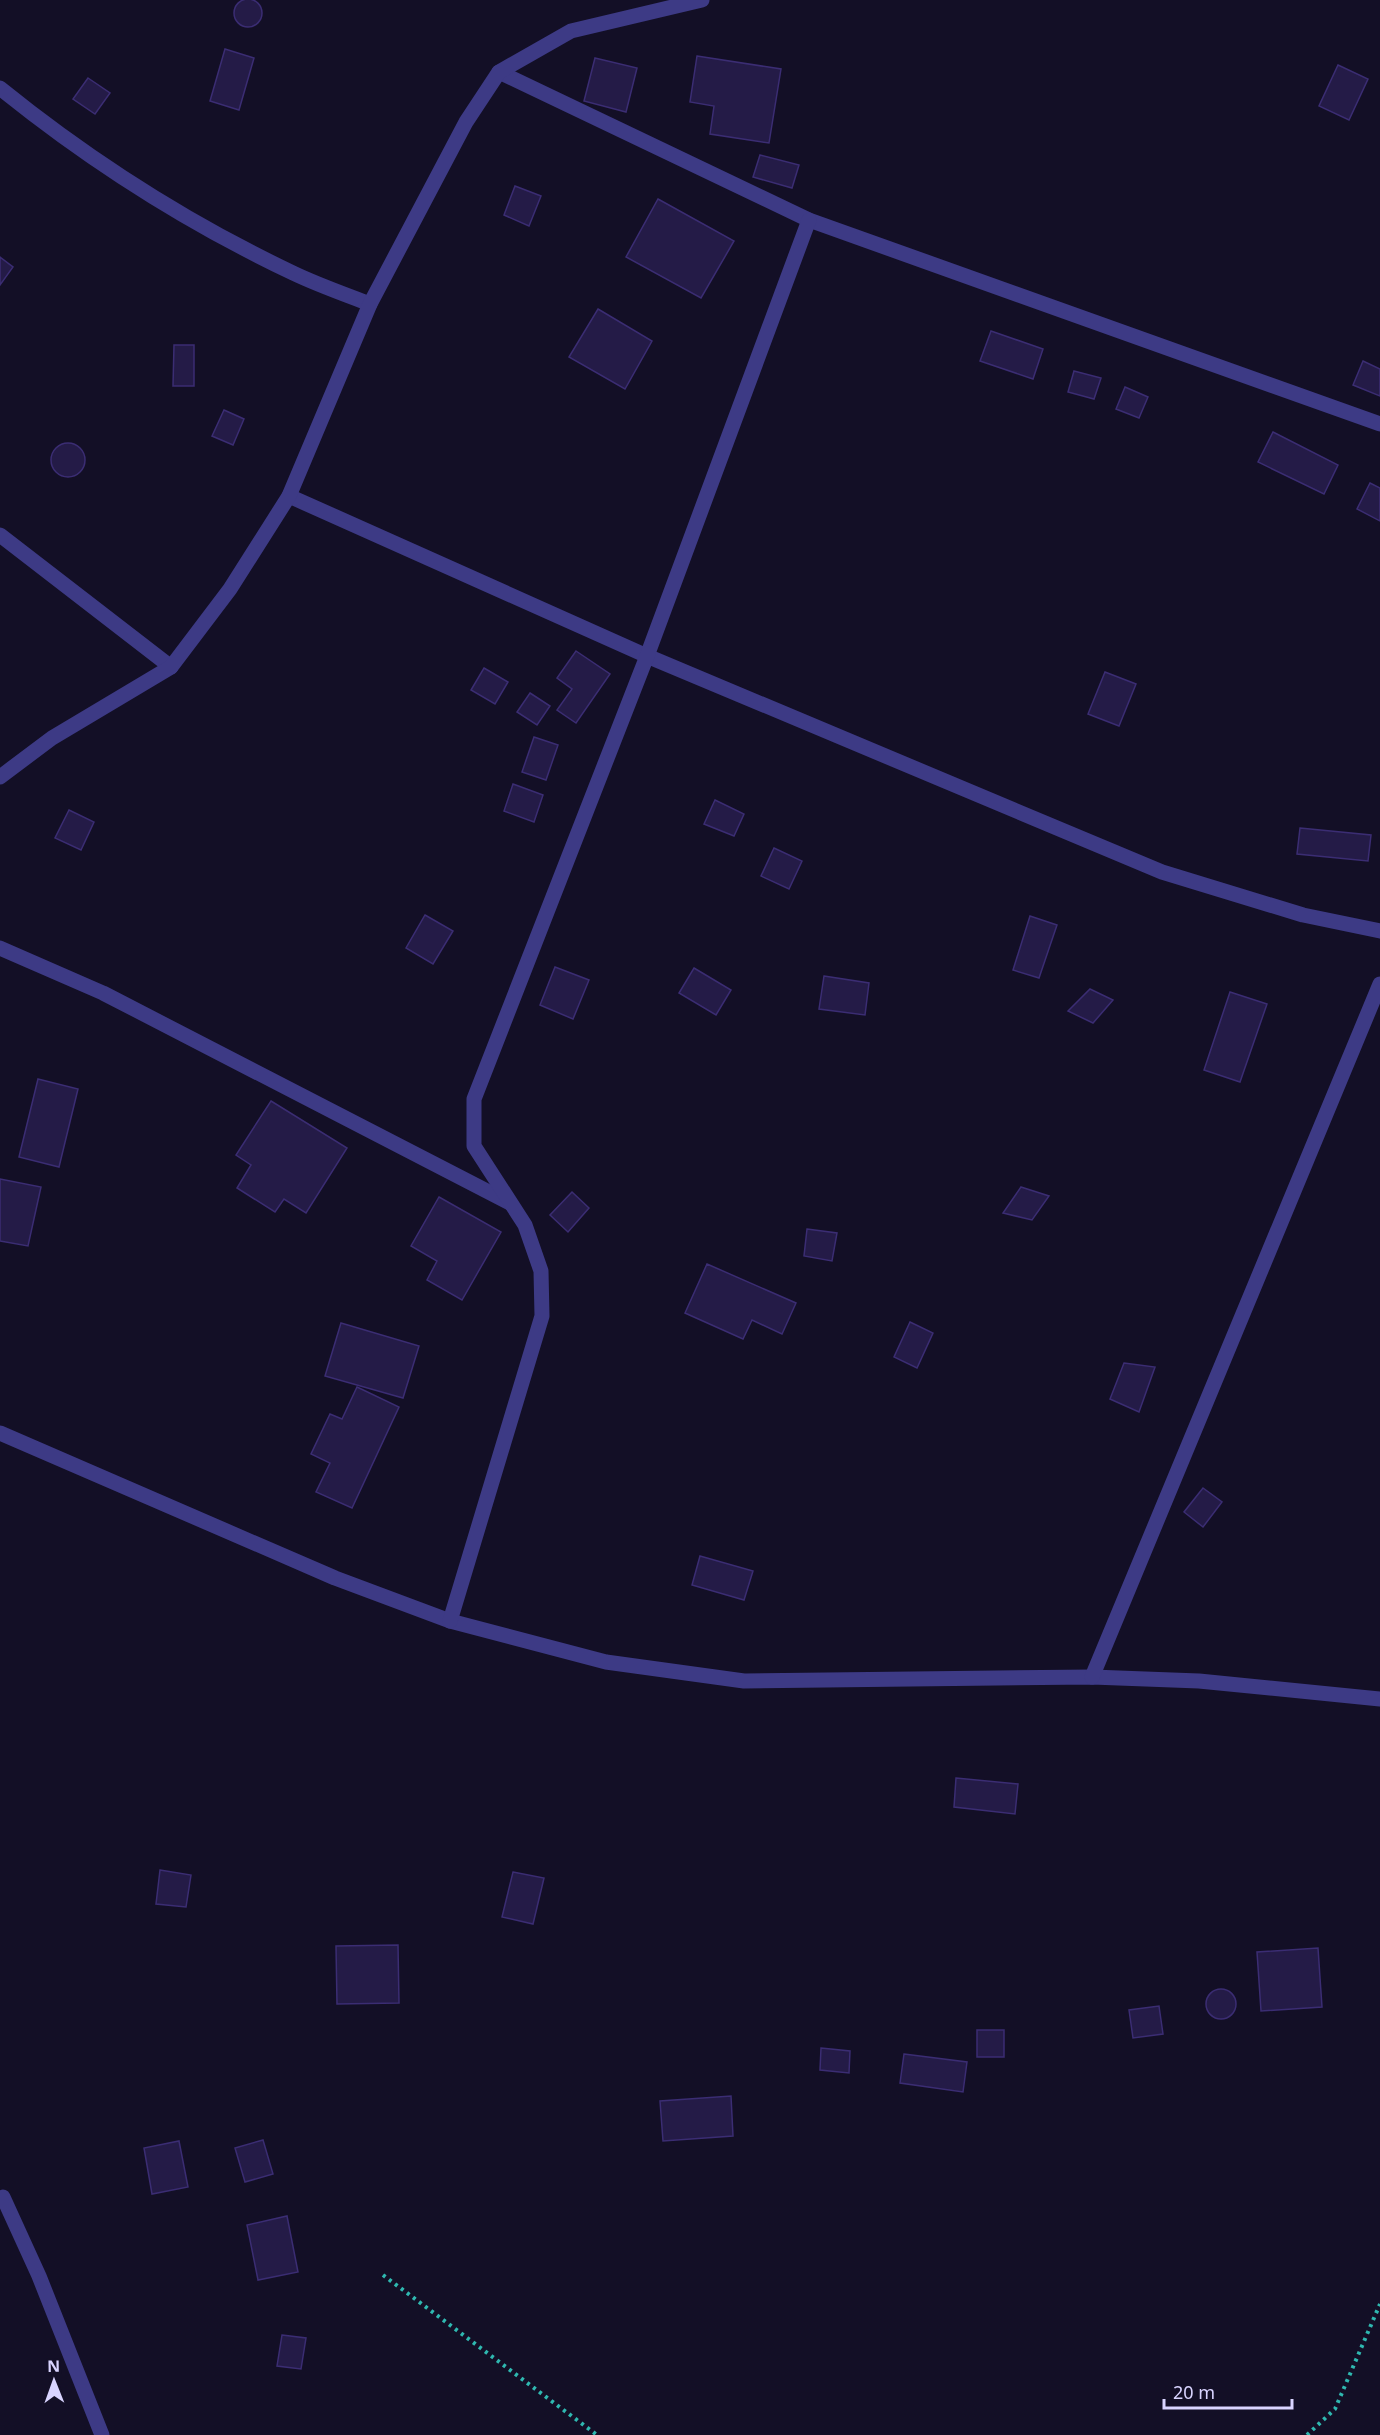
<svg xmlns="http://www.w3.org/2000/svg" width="1380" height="2435" viewBox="0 0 1380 2435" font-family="'Noto Sans',sans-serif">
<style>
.building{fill:#241b47;stroke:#3b2d73;stroke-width:1.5}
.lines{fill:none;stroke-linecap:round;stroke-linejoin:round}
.path{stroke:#2fb8b0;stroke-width:4;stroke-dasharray:3 4.5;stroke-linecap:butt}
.street{stroke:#3d3a85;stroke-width:15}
</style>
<rect width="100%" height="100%" fill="#130f26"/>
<g class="building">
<circle cx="248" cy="13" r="14"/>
<polygon points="225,49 254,58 239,110 210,101"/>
<polygon points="697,56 781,69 769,143 710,134 714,106 690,102"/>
<polygon points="595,58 637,68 626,112 584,101"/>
<polygon points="1338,65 1368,79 1349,120 1319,106"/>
<polygon points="88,78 110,93 95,114 73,99"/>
<polygon points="760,155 799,165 792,188 753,177"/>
<polygon points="515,186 541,196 529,226 504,215"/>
<polygon points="658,199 734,241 701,298 626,257"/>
<polygon points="0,257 13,267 0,285"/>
<polygon points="598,309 652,341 625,389 569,357"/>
<polygon points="991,331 1043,349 1033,379 980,361"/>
<polygon points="174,345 194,345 194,386 173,386"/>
<polygon points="1363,361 1380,369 1380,396 1353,385"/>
<polygon points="1074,371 1101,378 1094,399 1068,392"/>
<polygon points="1125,387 1148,397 1139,418 1116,409"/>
<polygon points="224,410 244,419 233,445 212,436"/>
<polygon points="1273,432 1338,465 1324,494 1258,462"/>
<circle cx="68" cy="460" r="17"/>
<polygon points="1370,483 1380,488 1380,521 1357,509"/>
<polygon points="576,651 610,674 576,723 557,710 572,689 557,678"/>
<polygon points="484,668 508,682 495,704 471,690"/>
<polygon points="1105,672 1136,684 1119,726 1088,714"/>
<polygon points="530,693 550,706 537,725 517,712"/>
<polygon points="534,737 558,745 546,780 522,772"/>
<polygon points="513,784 543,795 534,822 504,811"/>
<polygon points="715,800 744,814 734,836 704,824"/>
<polygon points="69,810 94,822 81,850 55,838"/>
<polygon points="1300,828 1371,835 1368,861 1297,854"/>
<polygon points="774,848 802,861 789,889 761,876"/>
<polygon points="425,915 453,931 433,964 406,948"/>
<polygon points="1030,916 1057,925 1039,978 1013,970"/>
<polygon points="555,967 589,980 573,1019 540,1005"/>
<polygon points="694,968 731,990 716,1015 679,993"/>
<polygon points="824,976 869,983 865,1015 819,1009"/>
<polygon points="1090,989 1113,1000 1093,1023 1068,1011"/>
<polygon points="1230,992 1267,1004 1240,1082 1204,1070"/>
<polygon points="38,1079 78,1089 59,1167 19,1157"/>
<polygon points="271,1101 347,1148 306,1213 284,1199 275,1212 237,1188 251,1165 236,1155"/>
<polygon points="0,1179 41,1187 28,1246 0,1241"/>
<polygon points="1021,1187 1049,1196 1032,1220 1003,1213"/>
<polygon points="572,1192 589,1208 568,1232 550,1215"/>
<polygon points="439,1197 501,1232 462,1300 427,1280 437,1261 411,1246"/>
<polygon points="807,1229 837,1233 832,1261 804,1256"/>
<polygon points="707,1264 796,1303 782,1334 752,1320 743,1339 685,1313"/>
<polygon points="910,1322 933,1333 917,1368 894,1357"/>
<polygon points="341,1323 419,1346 403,1398 325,1376"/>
<polygon points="1124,1363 1155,1367 1139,1412 1110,1399"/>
<polygon points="357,1387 399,1407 352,1508 316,1492 330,1463 311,1454 330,1414 342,1419"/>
<polygon points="1203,1488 1222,1502 1203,1527 1184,1512"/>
<polygon points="700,1556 753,1571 744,1600 692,1585"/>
<polygon points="956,1778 1018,1784 1015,1814 954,1807"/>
<polygon points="160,1870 191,1875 186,1907 156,1904"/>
<polygon points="513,1872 544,1878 533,1924 502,1917"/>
<polygon points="398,1945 399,2003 337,2004 336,1946"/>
<polygon points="1318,1948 1322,2007 1261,2011 1257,1952"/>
<circle cx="1221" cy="2004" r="15"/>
<polygon points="1159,2006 1163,2034 1133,2038 1129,2010"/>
<rect x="977" y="2030" width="27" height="27"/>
<polygon points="821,2048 850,2051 849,2073 820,2070"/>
<polygon points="904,2054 967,2062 963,2092 900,2083"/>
<polygon points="731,2096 733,2136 663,2141 660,2101"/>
<polygon points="263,2140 273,2174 245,2182 235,2148"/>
<polygon points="179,2141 188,2187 152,2194 144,2148"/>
<polygon points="287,2216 298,2272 258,2280 247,2225"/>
<polygon points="282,2335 306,2338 301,2369 277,2366"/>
</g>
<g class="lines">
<g class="path">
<polyline points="383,2275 597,2435"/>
<polyline points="1307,2435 1335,2409 1380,2304"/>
</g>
<g class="street">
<polyline points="499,72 809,220 1380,424"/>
<path d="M0,88C89,160 190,224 293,273C318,285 344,294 370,304"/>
<polyline points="289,496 647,656 1162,872 1303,915 1380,931"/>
<polyline points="0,535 171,667"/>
<polyline points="0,777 52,738 171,667 230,589 289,496 370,304 466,122 499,72 571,31 702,0"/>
<polyline points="0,948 103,993 510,1203"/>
<polyline points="0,1433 335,1578 450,1621 606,1662 744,1681 1092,1677 1199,1681 1380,1699"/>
<polyline points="450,1621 542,1316 541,1271 525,1225 474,1146 474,1099 647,656 809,220"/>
<polyline points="1092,1677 1380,984"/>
<polyline points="3,2197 39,2276 102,2435"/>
</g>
</g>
<g transform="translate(54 2381) rotate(359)" stroke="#130f26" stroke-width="4.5" paint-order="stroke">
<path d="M0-4.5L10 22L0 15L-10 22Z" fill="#d9d4ff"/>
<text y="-9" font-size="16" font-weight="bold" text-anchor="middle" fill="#d9d4ff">N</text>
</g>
<path d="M1164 2399v9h128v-9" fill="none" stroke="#d9d4ff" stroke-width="3"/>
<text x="1173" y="2399" font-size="18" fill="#d9d4ff" stroke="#130f26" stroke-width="4.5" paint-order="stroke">20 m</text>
</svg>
